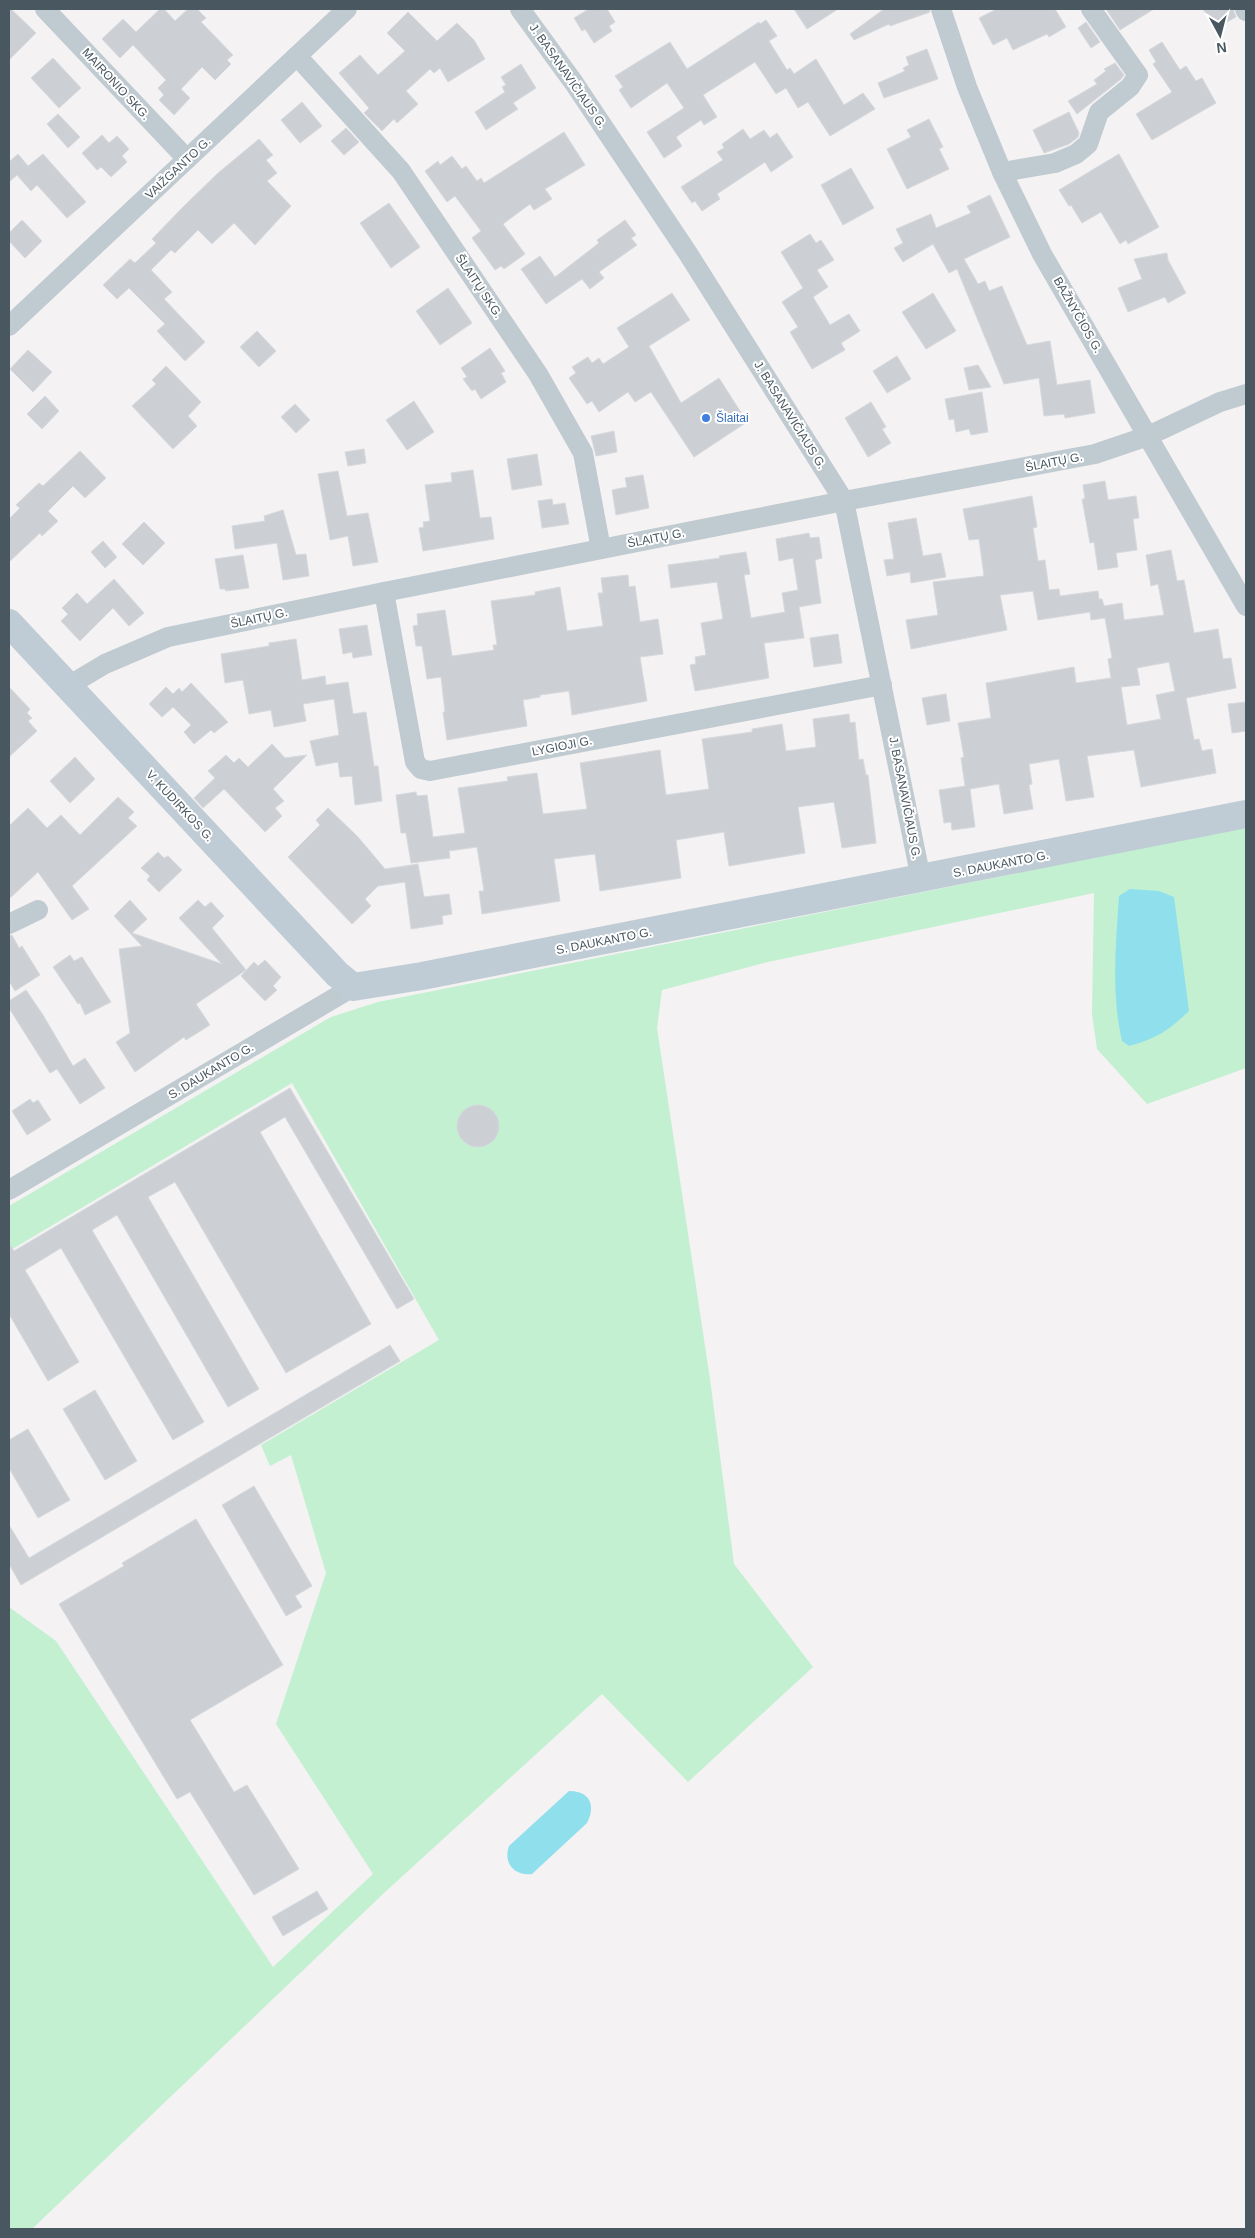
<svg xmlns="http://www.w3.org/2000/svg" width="1255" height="2238" viewBox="0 0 1255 2238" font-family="Arial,sans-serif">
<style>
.green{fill:#c2f0d1}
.water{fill:#8fdfed}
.building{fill:#ccd0d4;stroke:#d6d9dd;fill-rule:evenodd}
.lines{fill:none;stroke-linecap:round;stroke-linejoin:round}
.street{stroke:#c0cad1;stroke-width:20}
.secondary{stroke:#c0ccd5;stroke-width:28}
.shop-dot{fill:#3f7fe0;stroke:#fff;stroke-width:2}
.labels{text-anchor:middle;stroke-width:4;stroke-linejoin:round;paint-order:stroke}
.street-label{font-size:12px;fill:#495760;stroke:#fff}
.shop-label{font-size:12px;fill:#366cbe;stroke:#fff;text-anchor:start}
</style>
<rect width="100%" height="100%" fill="#f4f2f2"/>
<polygon class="green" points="1246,827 1246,1068 1147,1104 1097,1049 1092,1014 1094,893 768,962 662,990 657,1028 710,1379 734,1564 813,1667 688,1782 602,1694 384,1893 32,2229 9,2229 9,1607 56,1641 273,1967 373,1874 276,1724 326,1573 291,1455 270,1466 261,1445 439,1340 292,1083 9,1251 9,1206 331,1017 378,1002"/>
<g class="water">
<path d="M1130,889L1159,891L1174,897L1189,1011C1169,1030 1156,1039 1129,1046L1122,1041C1111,994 1116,943 1119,896Z"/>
<path d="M569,1791C590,1791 596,1805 587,1823L532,1874C514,1876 503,1863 509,1846Z"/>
</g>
<g class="building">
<polygon points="9,9 11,9 36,33 9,60"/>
<polygon points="160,9 164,9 175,21 188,9 197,9 206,18 201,22 233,55 227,60 231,64 215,80 202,67 181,89 190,98 174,115 159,100 164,95 158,88 166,80 133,45 120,58 102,39 123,19 136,32"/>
<polygon points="589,9 607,9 615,22 609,26 612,31 594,43 585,29 582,31 574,18"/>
<polygon points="794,9 838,9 807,29"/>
<polygon points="884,9 929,9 930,12 890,26 889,24 854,40 850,34"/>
<polygon points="997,9 1055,9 1066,27 1049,37 1047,34 1013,50 1007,38 993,45 979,18"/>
<polygon points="1106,9 1154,9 1120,30"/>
<polygon points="1203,9 1233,9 1236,17 1214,29"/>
<polygon points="408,12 437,41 457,23 474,40 485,59 448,82 440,68 434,73 430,69 406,91 418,104 397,123 394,119 382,131 364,113 369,108 339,73 360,55 378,75 405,51 387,33"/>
<polygon points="766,20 777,36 769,41 787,70 790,68 794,74 816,59 844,105 863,93 875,109 830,136 808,102 798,108 786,88 776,94 755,62 703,95 717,117 704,125 701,120 676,137 682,146 664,158 647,132 684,108 667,83 631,108 619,90 623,87 615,76 670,42 687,69 759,22 760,24"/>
<polygon points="1086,22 1100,42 1091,48 1078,28"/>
<polygon points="1162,42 1180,70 1186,66 1196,81 1202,78 1216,103 1152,140 1136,114 1172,92 1153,64 1156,62 1149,50"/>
<polygon points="927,49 938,79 884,98 878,83 905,71 903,68 909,65 906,57"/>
<polygon points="53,58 81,88 59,108 31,78"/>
<polygon points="1115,63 1124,75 1121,79 1077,114 1068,101 1097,84 1094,80 1106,71 1104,69"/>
<polygon points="521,64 536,88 513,103 518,109 486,130 475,112 505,92 502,87 506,85 501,77"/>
<polygon points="302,102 322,126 300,143 281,120"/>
<polygon points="1069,112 1079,133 1078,137 1069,144 1044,153 1033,130"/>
<polygon points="58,114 80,137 68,148 47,124"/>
<polygon points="929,119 943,147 939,149 949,169 907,189 887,149 911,137 907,130"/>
<polygon points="346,128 359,142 344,155 331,141"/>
<polygon points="743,129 750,139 764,130 770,138 777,133 793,157 771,172 765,162 717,194 720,199 702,211 695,201 692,203 681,187 723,160 717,152 724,148 722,144"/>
<polygon points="564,132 585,165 545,189 552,199 534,210 530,204 503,224 525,254 504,269 501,266 495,270 472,238 481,231 455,196 447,202 425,171 438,161 440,165 452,156 462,169 466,166 477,181 481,178 484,183"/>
<polygon points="102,135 109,143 117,136 129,149 122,156 127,162 111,177 101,167 97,170 82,153"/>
<polygon points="259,139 273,155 266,160 277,173 267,181 291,206 255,245 234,223 212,244 198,230 175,253 171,250 151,270 172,292 164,299 205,342 185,361 157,331 165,324 129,288 117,299 103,285 130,259 135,263 156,243 152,239 184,206 218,173"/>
<polygon points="18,154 28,166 43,154 86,202 67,218 37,185 31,191 17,175 9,182 9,162"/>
<polygon points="1119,154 1159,227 1128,244 1126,240 1120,244 1101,212 1082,223 1071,205 1069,206 1059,190"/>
<polygon points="851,168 874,208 843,225 821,185"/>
<polygon points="990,195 1010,237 964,259 978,284 985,281 989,291 1002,286 1027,345 1050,341 1057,385 1090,380 1095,413 1065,418 1064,414 1044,416 1039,378 1004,384 957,269 949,273 933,244 903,262 894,248 903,243 896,229 931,214 936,228 971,213 967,206"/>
<polygon points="389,203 420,247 391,268 360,223"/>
<polygon points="22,220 42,241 25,258 9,241 9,233"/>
<polygon points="625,220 636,235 631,238 637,245 599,272 604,278 590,289 582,279 546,304 521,269 540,256 555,277 599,243 597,240"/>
<polygon points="810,234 816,243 821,240 834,260 817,270 828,287 813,297 830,325 849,314 860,331 841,343 845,350 812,369 790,332 798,327 782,302 803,288 781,252"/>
<polygon points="1167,253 1168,260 1186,293 1168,303 1165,297 1128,312 1118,288 1142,279 1134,259"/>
<polygon points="448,288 472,323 440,345 416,311"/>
<polygon points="672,293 690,320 649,346 681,403 719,378 747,422 694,457 651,392 635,402 628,392 599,412 592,401 587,404 569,378 576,373 572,367 588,357 592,363 599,358 603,364 629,347 617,328"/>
<polygon points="933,293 956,331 926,349 902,312"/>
<polygon points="257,331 276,351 259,367 240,347"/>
<polygon points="490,348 505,371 501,373 506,382 481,399 475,389 472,391 463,379 467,377 461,368"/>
<polygon points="28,350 52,372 33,392 10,369"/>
<polygon points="897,356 911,379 887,393 873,371"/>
<polygon points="978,365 991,387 969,390 964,368"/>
<polygon points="166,366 201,402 188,416 197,426 173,449 132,406 156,384 152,380"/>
<polygon points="982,392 988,432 971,435 969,429 956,432 954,419 949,420 945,399"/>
<polygon points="45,396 59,411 42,429 27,414"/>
<polygon points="414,401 434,432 407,450 386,420"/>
<polygon points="871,402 886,427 882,429 891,443 868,457 845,418"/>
<polygon points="295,404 310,420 296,433 281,417"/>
<polygon points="614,431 617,452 596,456 591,436"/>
<polygon points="364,449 366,463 348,466 345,452"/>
<polygon points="80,451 106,478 85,498 73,486 48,511 58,521 42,536 40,533 9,562 9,519 20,508 16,505 39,483 43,486"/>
<polygon points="537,454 542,485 512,490 507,459"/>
<polygon points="473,470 480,518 491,517 494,539 423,551 419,528 424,527 423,522 430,521 425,485 452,482 451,473"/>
<polygon points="338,471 347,516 368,513 378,562 353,566 348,536 330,540 318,474"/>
<polygon points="643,475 649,508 616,515 612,490 627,487 625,478"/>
<polygon points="1105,481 1108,500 1136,496 1139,518 1133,519 1137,550 1116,553 1118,567 1098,570 1094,542 1090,543 1082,499 1085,499 1083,485"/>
<path d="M1032,496L1037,527L1033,528L1038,561L1045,560L1049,590L1059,589L1060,596L1098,591L1099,599H1102L1104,606L1122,603L1124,620L1164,615L1158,584L1151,586L1146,555L1171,550L1177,581L1184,580L1194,633L1218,629L1223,659L1231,658L1236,688L1186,698L1194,740L1199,739L1202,751L1212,749L1216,773L1141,787L1134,750L1087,756L1094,797L1066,801L1059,759L1029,764L1032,784L1029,785L1033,809L1004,814L999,784L970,789L975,827L952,830L951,822L944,823L939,790L965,786L961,758L964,757L958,723L991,718L986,683L1074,667L1076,683L1111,678L1108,659L1112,658L1105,618L1091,620L1090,612L1038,620L1033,591L1000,595L1007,630L911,649L906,620L938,615L933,582L984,576L979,539L969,540L963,509ZM1169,662L1175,691L1156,695L1161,719L1127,725L1121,687L1140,685L1137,668Z"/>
<polygon points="552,499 553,505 565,503 569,524 542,528 538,501"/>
<polygon points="283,510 296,555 306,554 309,576 283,580 277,543 235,549 232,526 265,521 264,516"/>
<polygon points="916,518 923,556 941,553 946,577 911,583 910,572 887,576 884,560 894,559 888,523"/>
<polygon points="144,522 165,543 143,565 122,544"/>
<polygon points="809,533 810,538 819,537 822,558 815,560 821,603 799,607 804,638 764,643 769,678 695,691 690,665 696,664 695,657 706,655 701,623 723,619 717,582 671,588 668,565 720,558 719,556 746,552 750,574 744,575 751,618 785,612 782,593 798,590 793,558 779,561 776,539"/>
<polygon points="103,541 117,557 105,568 91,552"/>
<polygon points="243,555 249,588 226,591 225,589 220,589 215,559"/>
<polygon points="628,575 629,587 635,586 640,622 658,619 663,654 640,657 647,701 572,715 569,691 540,695 540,697 523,700 527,726 447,740 443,712 445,712 441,677 427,679 422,646 416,646 413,626 418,625 417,614 445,610 452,656 494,650 493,645 497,645 491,601 535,595 535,592 560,587 567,631 603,626 598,593 603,593 601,578"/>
<polygon points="114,579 144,613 129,626 113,608 80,641 61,621 68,614 62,608 77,593 87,604"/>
<polygon points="367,625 372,655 353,658 352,652 343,654 339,629"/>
<polygon points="838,634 842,663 814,667 810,638"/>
<polygon points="296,639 302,680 325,676 326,685 348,682 353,714 366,712 374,766 378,766 382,801 355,805 352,776 340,777 338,762 316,766 310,741 339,735 334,699 303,704 306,721 274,727 271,710 249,714 243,680 225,683 221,654 269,646 269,643"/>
<polygon points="191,683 228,722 214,733 211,730 194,744 184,732 191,725 173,707 162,717 149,704 166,687 173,694 179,688 182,692"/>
<polygon points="9,687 30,709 27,713 32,718 28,721 37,731 9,757"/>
<polygon points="946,694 950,721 927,725 922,698"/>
<polygon points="1246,702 1246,731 1232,733 1228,704"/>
<polygon points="849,714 850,723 855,722 859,760 863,759 866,775 868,775 876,843 842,848 834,802 798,807 805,853 729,866 724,832 676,840 681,878 600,891 595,854 554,859 560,901 482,914 479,891 484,891 477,847 449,851 450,858 411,863 406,833 401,833 396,795 416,792 417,796 427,795 433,837 465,833 458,788 508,781 507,777 537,773 543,814 587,809 580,763 660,750 666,795 709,789 702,739 752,732 752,729 782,724 786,751 816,747 813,719"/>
<polygon points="272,744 285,758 307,755 273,789 284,801 275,808 282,816 265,832 224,789 203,808 194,798 215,778 208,771 226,755 234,763 239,758 248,767"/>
<polygon points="75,757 95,779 70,803 50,781"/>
<polygon points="118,797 134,812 128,818 137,826 72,886 89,909 72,920 38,872 9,899 9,826 28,808 47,828 61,815 80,835"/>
<polygon points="328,808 358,837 385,869 418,864 424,897 449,894 452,914 442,916 443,924 411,929 405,882 378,886 365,899 371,906 352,924 288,857 320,825 316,820"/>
<polygon points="158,852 164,858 168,856 182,870 159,892 147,880 150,876 141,868"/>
<polygon points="130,900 147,919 132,933 222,964 179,918 198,900 205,907 211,902 224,916 212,928 246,970 196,1004 210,1025 186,1040 184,1037 135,1072 116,1042 130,1033 119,949 142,946 114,916"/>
<polygon points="12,935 19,948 22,946 40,975 15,991 9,981 9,936"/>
<polygon points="70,955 74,961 82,957 111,1002 85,1015 80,1003 78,1004 53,967"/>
<polygon points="265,960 281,977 273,986 277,990 265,1001 241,976 254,962 258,966"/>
<polygon points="26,990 43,1015 73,1066 85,1058 105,1088 80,1104 57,1069 50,1073 9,1008 9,1001"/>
<polygon points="290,1088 414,1299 397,1309 285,1117 260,1132 371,1324 286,1373 175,1182 148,1197 259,1389 228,1407 117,1215 92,1230 204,1422 173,1440 61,1248 25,1270 79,1362 48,1381 9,1314 9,1243 14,1251"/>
<polygon points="30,1099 33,1103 38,1100 51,1120 27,1135 12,1111"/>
<circle cx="478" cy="1126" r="21"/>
<polygon points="390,1345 400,1361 21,1585 9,1564 9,1525 29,1558"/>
<polygon points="95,1390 137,1461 105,1480 63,1409"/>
<polygon points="28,1429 70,1500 38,1518 9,1468 9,1440"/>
<polygon points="254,1486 312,1586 295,1596 302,1607 286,1616 222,1505"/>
<polygon points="196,1519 283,1665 190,1720 234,1792 247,1785 299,1869 254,1895 190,1792 177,1799 59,1604 124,1566 122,1563"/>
<polygon points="317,1891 328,1909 283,1936 272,1917"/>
</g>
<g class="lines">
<g class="street">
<polyline points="45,9 187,159"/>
<polyline points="520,9 574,83 687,252 844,501 921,879"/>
<polyline points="941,9 967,87 1002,172 1042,254 1246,606"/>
<polyline points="1245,9 1246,11"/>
<polyline points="297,56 401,171 538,374 583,453 601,549"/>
<polyline points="1002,172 1055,163 1076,154 1088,144 1099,112 1130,87 1138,75 1091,9"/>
<polyline points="9,326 347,9"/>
<polyline points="384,592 415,762 421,769 430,771 882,685"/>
<polyline points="68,686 105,664 168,637 384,592 844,501 1095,454 1148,436 1220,402 1246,394"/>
<polyline points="9,924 38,910"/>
<polyline points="9,1190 353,987"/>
</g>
<polyline class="secondary" points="9,623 337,974 353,987 422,976 1246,814"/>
</g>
<circle class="shop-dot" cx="706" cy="418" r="5"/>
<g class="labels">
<g class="street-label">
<text transform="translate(568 76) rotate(55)" y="4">J. BASANAVIČIAUS G.</text>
<text transform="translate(116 84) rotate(47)" y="4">MAIRONIO SKG.</text>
<text transform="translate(178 168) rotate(-43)" y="4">VAIŽGANTO G.</text>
<text transform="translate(479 286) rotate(56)" y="4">ŠLAITŲ SKG.</text>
<text transform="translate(1078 315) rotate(60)" y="4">BAŽNYČIOS G.</text>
<text transform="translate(790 415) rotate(58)" y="4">J. BASANAVIČIAUS G.</text>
<text transform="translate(1054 462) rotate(-11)" y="4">ŠLAITŲ G.</text>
<text transform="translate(656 538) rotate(-11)" y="4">ŠLAITŲ G.</text>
<text transform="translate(259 618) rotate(-12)" y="4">ŠLAITŲ G.</text>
<text transform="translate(562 746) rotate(-11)" y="4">LYGIOJI G.</text>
<text transform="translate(905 798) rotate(79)" y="4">J. BASANAVIČIAUS G.</text>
<text transform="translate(180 806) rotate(47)" y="4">V. KUDIRKOS G.</text>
<text transform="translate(1001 864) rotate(-11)" y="4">S. DAUKANTO G.</text>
<text transform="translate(604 941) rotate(-11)" y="4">S. DAUKANTO G.</text>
<text transform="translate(211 1071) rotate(-31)" y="4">S. DAUKANTO G.</text>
</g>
<g class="shop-label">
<text x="716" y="422">Šlaitai</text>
</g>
</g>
<rect width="1255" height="2238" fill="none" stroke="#495760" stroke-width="20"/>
<g transform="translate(1220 35) rotate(173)" stroke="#ffffff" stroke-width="4" paint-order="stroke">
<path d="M0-4L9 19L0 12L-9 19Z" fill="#495760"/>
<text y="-8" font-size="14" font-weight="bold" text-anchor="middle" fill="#495760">N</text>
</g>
</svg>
